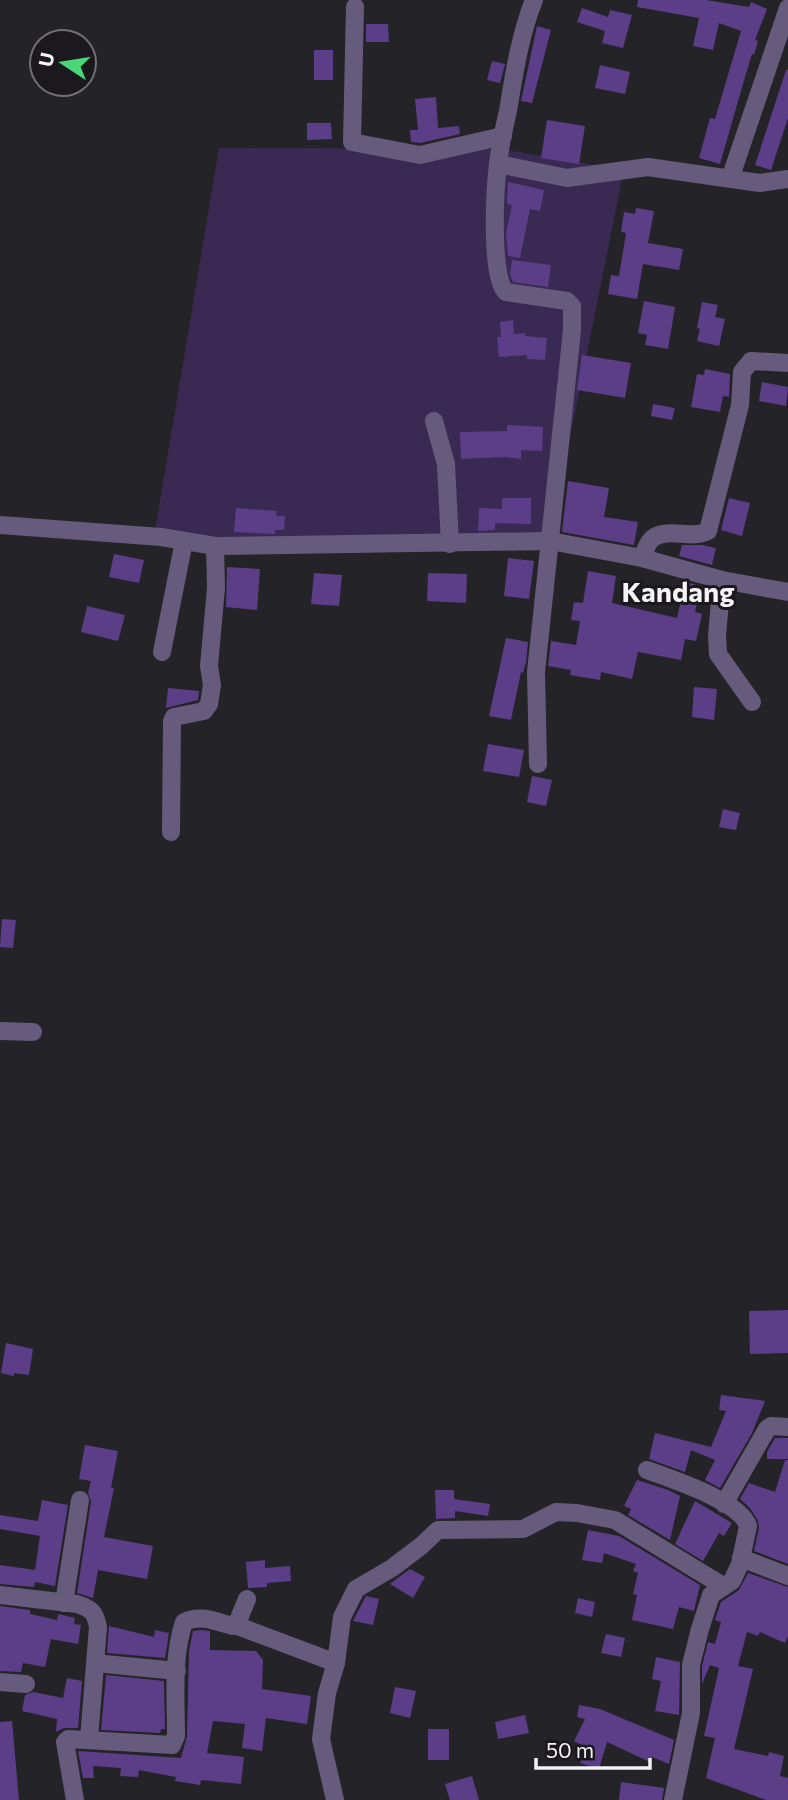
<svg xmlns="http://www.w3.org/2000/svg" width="788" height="1800" viewBox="0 0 788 1800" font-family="Commissioner,sans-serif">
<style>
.green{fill:#3a2a53}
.building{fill:#5c3e88}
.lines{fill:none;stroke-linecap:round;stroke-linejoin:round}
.street{stroke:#665b7c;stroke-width:18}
.labels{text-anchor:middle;stroke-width:6;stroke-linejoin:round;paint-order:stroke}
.quarter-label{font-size:28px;font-weight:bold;fill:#f4f3f6;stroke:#1b191e}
</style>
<rect width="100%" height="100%" fill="#242328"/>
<polygon class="green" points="219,148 501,149 624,170 549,541 154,537"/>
<g class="building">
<polygon points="638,0 706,0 749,7 751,2 767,9 755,40 758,41 754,55 752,54 745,77 720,164 699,158 710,118 715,119 741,31 719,23 713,50 693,46 699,18 637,7"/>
<polygon points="582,8 608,17 610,10 632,15 623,48 602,43 605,31 577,22"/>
<polygon points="366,24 388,24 389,42 366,42"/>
<polygon points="537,26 551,30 532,103 521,101"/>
<rect x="314" y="50" width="19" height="30"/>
<polygon points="492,61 505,64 500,83 487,80"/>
<polygon points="600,65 630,72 625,94 595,88"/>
<polygon points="786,70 788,70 788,118 771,170 755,165"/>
<polygon points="436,97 438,128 459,126 460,134 420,143 411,142 410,130 418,130 415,99"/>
<polygon points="547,120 585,126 579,164 541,158"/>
<polygon points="307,123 331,123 332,139 307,140"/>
<polygon points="508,182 544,190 540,211 530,209 520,258 508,256 506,233 512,205 507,204"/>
<polygon points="636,208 654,211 648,243 683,249 679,270 643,264 637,299 608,294 611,275 619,276 626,233 621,232 624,212 635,214"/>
<polygon points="512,260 551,265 548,287 513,282 510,274"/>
<polygon points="644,301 675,307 668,349 645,345 647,335 638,333"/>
<polygon points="702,302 718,305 715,317 725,319 719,346 697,341 700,329 697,328"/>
<polygon points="513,320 514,334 525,333 525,336 547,338 545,360 527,359 527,355 499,357 497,337 501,337 500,322"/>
<polygon points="582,355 631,363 625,398 577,390"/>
<polygon points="705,369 730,374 729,397 723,396 720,412 691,407 697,374 704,375"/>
<polygon points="762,382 788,387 786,406 759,401"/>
<polygon points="653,404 675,408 672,420 651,416"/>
<polygon points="507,425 543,427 542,451 521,450 521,459 506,457 461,459 460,432 507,431"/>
<polygon points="568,481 609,488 604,517 638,522 634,545 562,532"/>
<polygon points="502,498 531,498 531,524 495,523 495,530 478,531 479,508 502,509"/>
<polygon points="729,498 750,503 742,536 721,530"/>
<polygon points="236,508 277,511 276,516 285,516 284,530 275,530 275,534 234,532"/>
<polygon points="682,545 702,545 716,548 712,565 679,556"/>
<polygon points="114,554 144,560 139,583 109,577"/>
<polygon points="508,558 534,561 529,599 504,596"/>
<polygon points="227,567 260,569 257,610 226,607"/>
<polygon points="588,571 616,576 612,603 677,618 685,582 701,586 695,612 702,614 696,641 685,639 681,660 638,652 632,679 601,672 600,680 570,675 571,670 548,666 551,641 576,645 580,621 571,620 574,602 583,603"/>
<polygon points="314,573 342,575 339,606 311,604"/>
<polygon points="428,573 467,574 466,603 427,601"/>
<polygon points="87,606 125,615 118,641 81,632"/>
<polygon points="506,638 528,642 526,662 523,673 521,672 511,720 489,716"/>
<polygon points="694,687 717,689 714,720 692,717"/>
<polygon points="168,688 199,691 198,700 166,708"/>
<polygon points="488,744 524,750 519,777 483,771"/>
<polygon points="532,776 552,780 546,806 527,802"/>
<polygon points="723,809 740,813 736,830 719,827"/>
<polygon points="2,919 16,920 13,948 0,947"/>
<polygon points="788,1310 788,1353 750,1354 749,1311"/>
<polygon points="6,1343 33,1349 29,1375 14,1373 14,1376 1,1373"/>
<polygon points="721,1395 765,1401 752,1433 720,1488 705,1480 715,1460 691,1450 685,1472 649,1459 655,1433 711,1447 726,1411 719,1410"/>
<polygon points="775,1438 788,1438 788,1459 767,1459 767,1452"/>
<polygon points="85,1445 118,1451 111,1488 114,1488 104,1537 153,1546 147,1579 98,1570 93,1598 77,1593 91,1502 88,1493 91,1481 79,1479"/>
<polygon points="785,1460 788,1460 788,1564 754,1551 759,1528 758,1521 750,1508 740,1499 749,1483 775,1492"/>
<polygon points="637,1480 668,1490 680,1496 670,1540 628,1515 631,1509 624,1506"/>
<polygon points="435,1490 454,1490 454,1499 490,1504 488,1516 455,1511 455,1518 436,1519"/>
<polygon points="42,1500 68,1505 55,1586 35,1582 34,1587 0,1584 0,1565 35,1570 40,1536 0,1529 0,1515 38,1521"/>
<polygon points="695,1501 732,1523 724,1536 719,1533 703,1561 675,1544"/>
<polygon points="588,1530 619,1536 700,1585 694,1611 679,1607 673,1629 632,1620 637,1595 633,1594 638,1573 633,1571 636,1564 604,1553 602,1563 582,1560"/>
<polygon points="265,1560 265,1568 290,1566 291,1581 267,1583 267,1587 248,1588 246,1562"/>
<polygon points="410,1569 425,1577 413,1598 390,1584"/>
<polygon points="748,1573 788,1587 788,1636 785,1643 760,1632 758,1636 747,1632 738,1666 753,1669 734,1749 768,1756 769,1752 784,1756 780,1776 788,1778 788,1800 766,1800 706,1778 715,1738 704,1736 719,1668 710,1665 702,1684 702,1666 708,1642 715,1644 721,1622 715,1620 721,1602 739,1590"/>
<polygon points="366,1596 379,1599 373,1625 353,1621"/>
<polygon points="578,1598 595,1602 592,1617 575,1613"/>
<polygon points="0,1606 30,1610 30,1614 57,1620 58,1614 75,1618 74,1624 81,1625 78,1644 51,1639 45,1667 23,1663 21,1672 0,1671"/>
<polygon points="109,1626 154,1637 155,1630 169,1633 165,1658 107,1653"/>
<polygon points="201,1630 210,1631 210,1650 256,1651 263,1660 262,1689 311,1696 307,1724 266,1718 262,1751 242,1748 245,1724 213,1721 207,1753 244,1757 241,1784 201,1780 200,1785 175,1781 176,1777 139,1770 138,1777 120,1776 121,1768 93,1766 94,1778 83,1778 78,1751 181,1758 187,1736 189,1651 193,1631"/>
<polygon points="606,1634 625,1638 621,1657 601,1653"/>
<polygon points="656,1657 680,1662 679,1715 655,1711 661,1681 652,1679"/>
<polygon points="106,1675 164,1681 165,1729 161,1729 160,1733 101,1730"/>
<polygon points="67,1678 82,1681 78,1728 64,1728 56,1732 57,1719 22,1711 25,1695 33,1692 63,1698"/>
<polygon points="395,1687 416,1691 410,1718 390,1713"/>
<polygon points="579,1705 600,1709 674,1740 669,1764 652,1757 650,1762 607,1742 599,1769 580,1763 585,1747 574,1741 585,1719 577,1717"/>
<polygon points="525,1715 529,1733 498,1739 495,1722"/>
<polygon points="12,1721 19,1800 0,1800 0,1722"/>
<rect x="428" y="1729" width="21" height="31"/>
<polygon points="472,1776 479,1800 450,1800 445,1784"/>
<polygon points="621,1782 664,1788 662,1800 619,1800"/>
</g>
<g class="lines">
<g class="street">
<path d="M534,0C520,35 514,74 508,111C504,128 500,146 498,164C495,188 490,278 506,292L567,301L572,306V330L536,672L538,764"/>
<polyline points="355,7 352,142 420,155 503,136"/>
<polyline points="498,164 567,178 648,167 760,183 788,179"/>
<polyline points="730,179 788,8"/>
<polyline points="434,421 446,464 450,544"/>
<polyline points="0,525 161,537 215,546 550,541 642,558 722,580 788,592"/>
<path d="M642,558C645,552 647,542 653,538C668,527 692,540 708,531L740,405L742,372L751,361L788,363"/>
<polyline points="722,580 717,635 718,654 752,702"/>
<polyline points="162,652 184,541"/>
<polyline points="171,832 172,721 174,717 204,711 209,704 212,685 209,666 216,588 215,546"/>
<polyline points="0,1031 33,1032"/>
<path d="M647,1470C671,1479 740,1501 748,1526L740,1564L732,1581L711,1595L700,1629L691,1665V1713L673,1800"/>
<polyline points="724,1504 767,1429 771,1426 788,1427"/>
<polyline points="741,1558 788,1576"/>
<path d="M0,1595L77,1604C92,1609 95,1612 98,1627L89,1739"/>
<polyline points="64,1603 80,1500"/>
<polyline points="235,1625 336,1663"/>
<polyline points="95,1663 177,1671"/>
<polyline points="0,1682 26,1684"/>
<path d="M75,1800L65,1742L68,1739L172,1745L176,1736C176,1699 172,1658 184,1622C200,1614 216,1621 232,1626L238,1621L247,1599"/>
<polyline points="335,1800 321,1739 327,1693 336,1663 342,1617 356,1589 392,1568 421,1546 438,1530 523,1529 556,1512 577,1513 615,1520 723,1586"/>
</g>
</g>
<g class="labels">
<g class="quarter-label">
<text x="678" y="602">Kandang</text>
</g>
</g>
<g transform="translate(63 63) rotate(282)"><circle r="33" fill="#1b191e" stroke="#727074" stroke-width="2"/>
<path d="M0-5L12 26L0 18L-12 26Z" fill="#49d778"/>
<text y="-10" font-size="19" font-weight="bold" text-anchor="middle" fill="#f4f3f6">U</text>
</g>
<path d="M536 1758v10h114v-10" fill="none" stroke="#f4f3f6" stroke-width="3.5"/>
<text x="546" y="1758" font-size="21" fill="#f4f3f6" stroke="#1b191e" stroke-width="5" paint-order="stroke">50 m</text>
</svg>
